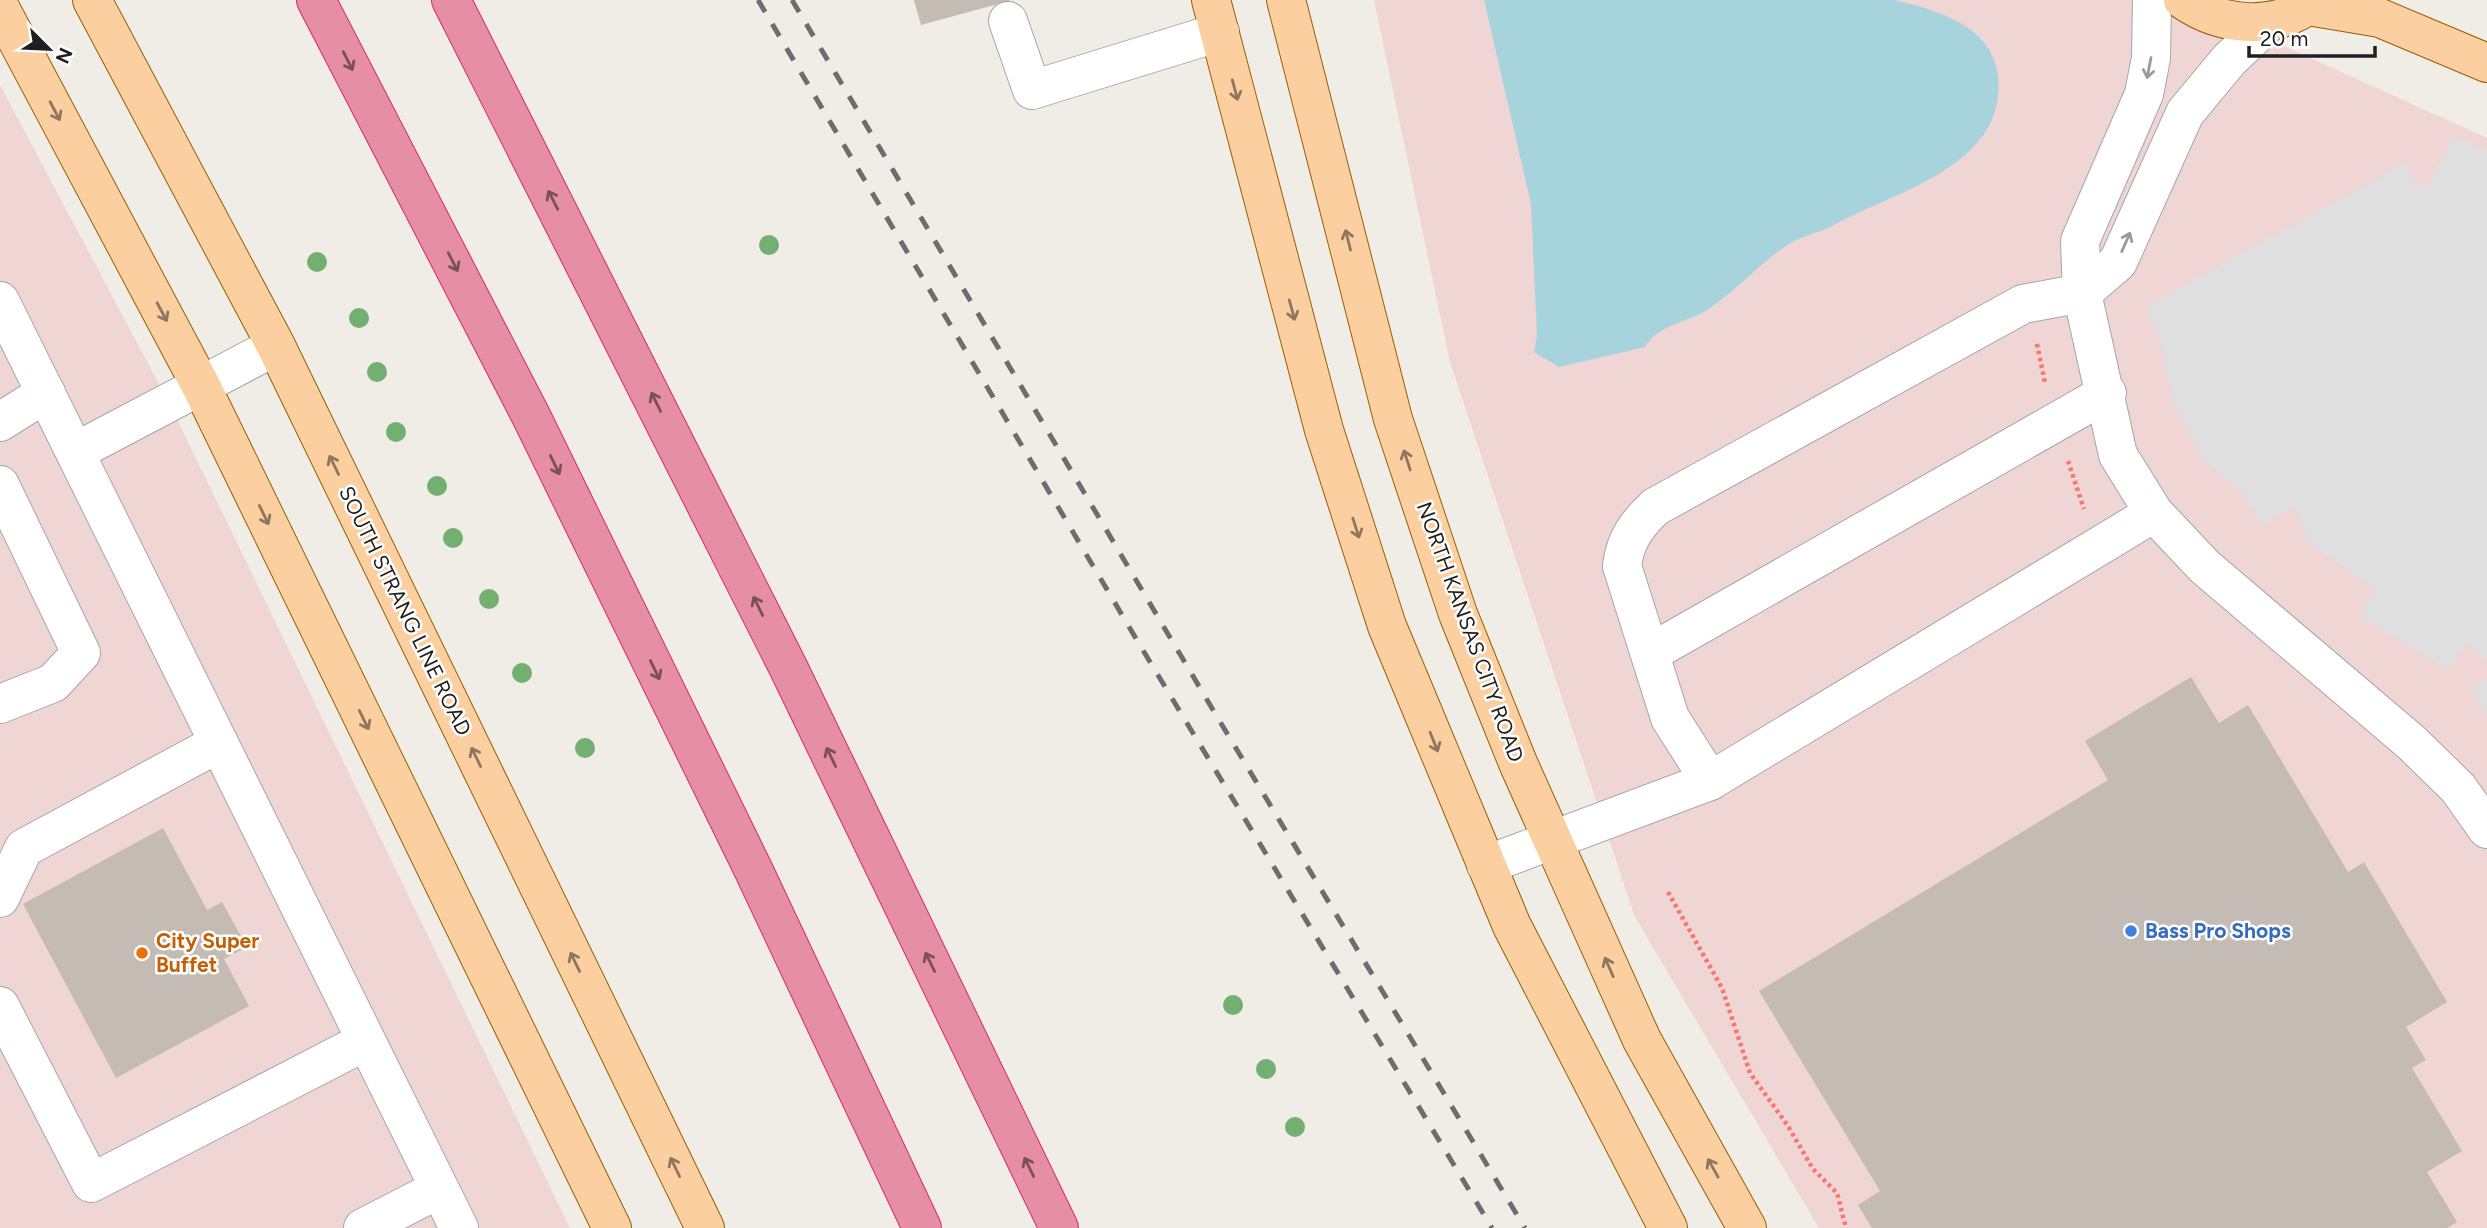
<svg xmlns="http://www.w3.org/2000/svg" width="2487" height="1228" viewBox="0 0 2487 1228" font-family="Figtree,sans-serif">
<style>
.commercial{fill:#f0d5d5}
.parking{fill:#dfdfdf}
.water{fill:#a7d3dd}
.building{fill:#c4bbb5}
.lines{fill:none;stroke-linecap:round;stroke-linejoin:round}
.minor-casing{stroke:#a6a6a6;stroke-width:40}
.major-casing{stroke:#985f02;stroke-width:40}
.highway-casing{stroke:#d9286d;stroke-width:40}
.path{stroke:#f8766e;stroke-width:4.5;stroke-dasharray:3.5 3.5;stroke-linecap:butt}
.minor{stroke:#fff;stroke-width:38}
.major{stroke:#fbcfa0;stroke-width:38}
.highway{stroke:#e68ea3;stroke-width:38}
.rail{stroke:#6d6d6d;stroke-width:5;stroke-dasharray:14 14;stroke-linecap:butt}
.tree{fill:#73af71}
.oneway{stroke:#79515a}
.oneway2{stroke:#9a9a9a}
.oneway3{stroke:#8d7760}
.shop-dot{fill:#3f7fe0;stroke:#fff;stroke-width:2.5}
.food-dot{fill:#e8710a;stroke:#fff;stroke-width:2.5}
.labels{text-anchor:middle;stroke-width:5;stroke-linejoin:round;paint-order:stroke}
.street-label{font-size:21px;fill:#1f1f1f;stroke:#fff}
.shop-label{font-size:21px;font-weight:bold;fill:#366cbe;stroke:#fff;text-anchor:start}
.food-label{font-size:21px;font-weight:bold;fill:#c56008;stroke:#fff;text-anchor:start}
</style>
<rect width="100%" height="100%" fill="#f0ece6"/>
<g class="commercial">
<polygon points="1374,0 2182,0 2487,138 2487,1228 1819,1228 1635,917 1450,362"/>
<polygon points="0,85 169,403 570,1228 0,1228"/>
</g>
<g class="parking">
<polygon points="2454,136 2487,151 2487,659 2468,644 2448,670 2360,616 2374,589 2310,543 2294,507 2261,525 2245,496 2202,457 2173,401 2158,334 2145,307 2405,163 2417,185 2428,185"/>
<polygon points="2487,679 2487,717 2472,689"/>
</g>
<path class="water" d="M1484,0H1894C1932,9 1989,24 1997,70C2013,165 1895,191 1834,225C1820,233 1804,235 1790,243C1760,263 1737,290 1707,310C1686,323 1659,324 1645,347L1559,367L1534,352L1537,336L1531,204Z"/>
<g class="building">
<polygon points="914,0 1009,0 1009,1 921,25"/>
<polygon points="2191,677 2219,723 2248,705 2348,872 2364,862 2447,1002 2406,1027 2426,1060 2412,1068 2462,1151 2427,1172 2457,1222 2447,1228 1872,1228 1858,1205 1880,1191 1759,991 2108,780 2085,741"/>
<polygon points="163,828 207,910 222,902 247,947 224,959 249,1006 116,1078 23,904"/>
</g>
<g class="lines">
<g class="minor-casing">
<g id="minor">
<polyline points="2152,0 2151,58 2144,94 2080,241 2082,293 2118,455 2154,513 2205,567 2412,743 2458,788 2487,829"/>
<polyline points="1008,21 1032,90 1220,32"/>
<polyline points="0,301 459,1228"/>
<polyline points="0,422 46,393"/>
<polyline points="75,452 276,346"/>
<polyline points="0,485 81,653 53,683 0,704"/>
<polyline points="1650,653 2107,393"/>
<path d="M1710,781L1670,718L1622,566C1625,540 1637,524 1655,507L2023,304L2082,293L2118,262L2185,113L2229,60L2270,21"/>
<polyline points="1486,865 1710,781 2154,513"/>
<polyline points="0,898 24,848 219,743"/>
<polyline points="0,1006 91,1183 366,1041"/>
<polyline points="363,1228 439,1189"/>
</g>
</g>
<g class="major-casing">
<g id="major">
<polyline points="92,0 276,346 705,1228"/>
<polyline points="1211,0 1324,430 1387,626 1512,926 1668,1228"/>
<polyline points="1286,0 1393,419 1458,614 1518,763 1642,1040 1747,1228"/>
<path d="M2183,0C2222,27 2277,32 2315,0"/>
<polyline points="2308,6 2380,18 2487,63"/>
<polyline points="0,8 201,386 612,1228"/>
</g>
</g>
<g class="highway-casing">
<g id="highway">
<polyline points="316,0 531,416 753,869 922,1228"/>
<polyline points="451,0 788,667 1059,1228"/>
</g>
</g>
<g class="path">
<polyline points="2037,344 2045,383"/>
<polyline points="2068,461 2084,509"/>
<polyline points="1668,892 1722,988 1750,1073 1788,1126 1813,1169 1837,1193 1846,1228"/>
</g>
<use href="#minor" class="minor"/>
<use href="#major" class="major"/>
<use href="#highway" class="highway"/>
<g class="rail">
<polyline points="758,0 1141,647 1492,1228"/>
<polyline points="792,0 1219,720 1525,1228"/>
</g>
</g>
<g class="tree">
<circle cx="769" cy="245" r="10"/>
<circle cx="317" cy="262" r="10"/>
<circle cx="359" cy="318" r="10"/>
<circle cx="377" cy="372" r="10"/>
<circle cx="396" cy="432" r="10"/>
<circle cx="437" cy="486" r="10"/>
<circle cx="453" cy="538" r="10"/>
<circle cx="489" cy="599" r="10"/>
<circle cx="522" cy="673" r="10"/>
<circle cx="585" cy="748" r="10"/>
<circle cx="1233" cy="1005" r="10"/>
<circle cx="1266" cy="1069" r="10"/>
<circle cx="1295" cy="1127" r="10"/>
</g>
<defs><path id="oneway-shaft" d="M-6 0H5M1.5-3L5.5 0L1.5 3" fill="none" stroke-width="1.6" stroke-linecap="round" stroke-linejoin="round" transform="scale(1.75)"/></defs>
<g class="oneway">
<use href="#oneway-shaft" transform="translate(348 61) rotate(63)"/>
<use href="#oneway-shaft" transform="translate(553 200) rotate(-117)"/>
<use href="#oneway-shaft" transform="translate(453 262) rotate(63)"/>
<use href="#oneway-shaft" transform="translate(656 402) rotate(-116)"/>
<use href="#oneway-shaft" transform="translate(555 465) rotate(64)"/>
<use href="#oneway-shaft" transform="translate(758 606) rotate(-116)"/>
<use href="#oneway-shaft" transform="translate(655 670) rotate(64)"/>
<use href="#oneway-shaft" transform="translate(831 757) rotate(-116)"/>
<use href="#oneway-shaft" transform="translate(930 962) rotate(-116)"/>
<use href="#oneway-shaft" transform="translate(1029 1167) rotate(-116)"/>
</g>
<g class="oneway2">
<use href="#oneway-shaft" transform="translate(2149 68) rotate(101)"/>
<use href="#oneway-shaft" transform="translate(2126 242) rotate(-66)"/>
</g>
<g class="oneway3">
<use href="#oneway-shaft" transform="translate(1235 90) rotate(75)"/>
<use href="#oneway-shaft" transform="translate(55 111) rotate(62)"/>
<use href="#oneway-shaft" transform="translate(1348 240) rotate(-104)"/>
<use href="#oneway-shaft" transform="translate(1292 310) rotate(75)"/>
<use href="#oneway-shaft" transform="translate(162 312) rotate(62)"/>
<use href="#oneway-shaft" transform="translate(1407 460) rotate(-108)"/>
<use href="#oneway-shaft" transform="translate(334 465) rotate(-116)"/>
<use href="#oneway-shaft" transform="translate(264 515) rotate(64)"/>
<use href="#oneway-shaft" transform="translate(1356 528) rotate(72)"/>
<use href="#oneway-shaft" transform="translate(364 720) rotate(64)"/>
<use href="#oneway-shaft" transform="translate(1434 742) rotate(68)"/>
<use href="#oneway-shaft" transform="translate(476 757) rotate(-116)"/>
<use href="#oneway-shaft" transform="translate(575 962) rotate(-116)"/>
<use href="#oneway-shaft" transform="translate(1609 967) rotate(-114)"/>
<use href="#oneway-shaft" transform="translate(675 1167) rotate(-116)"/>
<use href="#oneway-shaft" transform="translate(1713 1168) rotate(-119)"/>
</g>
<circle class="shop-dot" cx="2131" cy="931" r="7"/>
<circle class="food-dot" cx="142" cy="953" r="7"/>
<g class="labels">
<g class="street-label">
<text transform="translate(405 611) rotate(64)" y="7">SOUTH STRANG LINE ROAD</text>
<text transform="translate(1470 632) rotate(70)" y="7">NORTH KANSAS CITY ROAD</text>
</g>
<g class="shop-label">
<text x="2145" y="938">Bass Pro Shops</text>
</g>
<g class="food-label">
<text x="156" y="948">City Super<tspan x="156" dy="24">Buffet</tspan></text>
</g>
</g>
<g transform="translate(49 49) rotate(114)" stroke="#ffffff" stroke-width="5" paint-order="stroke">
<path d="M0-5L12 26L0 18L-12 26Z" fill="#1f1f1f"/>
<text y="-10" font-size="19" font-weight="bold" text-anchor="middle" fill="#1f1f1f">N</text>
</g>
<path d="M2249 46v10h126v-10" fill="none" stroke="#1f1f1f" stroke-width="3.5"/>
<text x="2260" y="46" font-size="21" fill="#1f1f1f" stroke="#ffffff" stroke-width="5" paint-order="stroke">20 m</text>
</svg>
